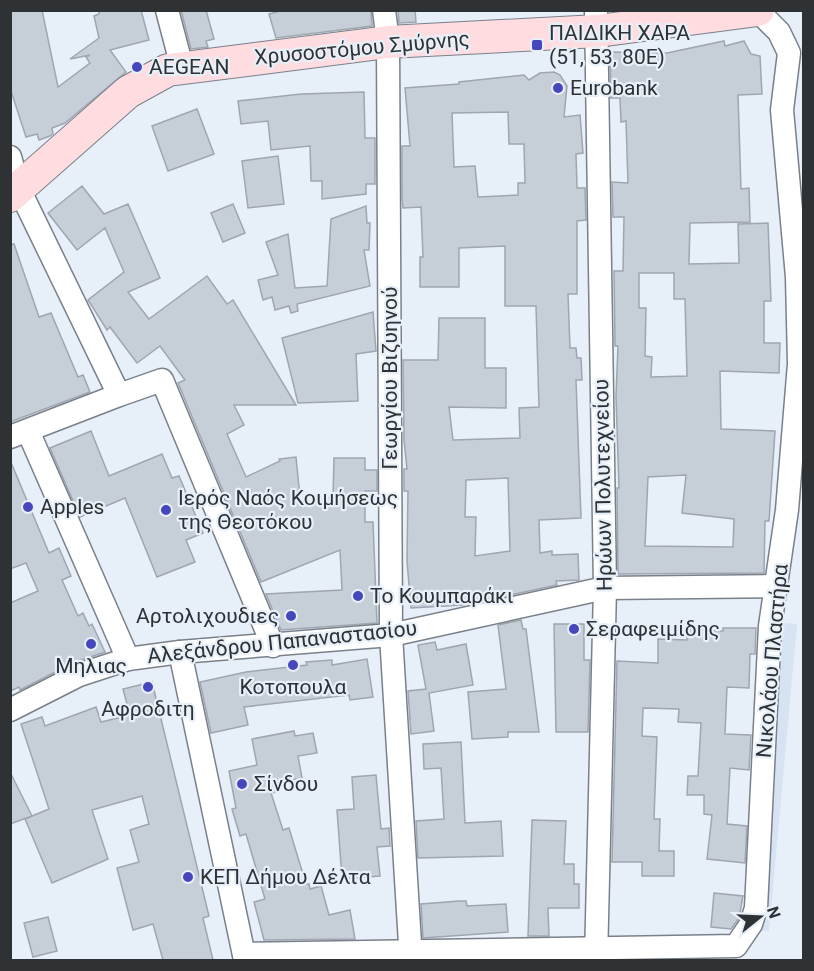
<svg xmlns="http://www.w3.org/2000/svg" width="814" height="971" viewBox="0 0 814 971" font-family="Roboto,sans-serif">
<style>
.built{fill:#d7e3f3}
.building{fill:#c6ced8;stroke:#9fa6b0;stroke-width:1.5;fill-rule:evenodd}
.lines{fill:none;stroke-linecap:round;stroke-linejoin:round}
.street-casing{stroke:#798089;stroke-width:25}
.secondary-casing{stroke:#798089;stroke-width:34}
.street{stroke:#fff;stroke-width:22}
.secondary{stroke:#fedce0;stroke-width:32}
.poi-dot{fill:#4747bd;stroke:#e7eff9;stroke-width:2}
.labels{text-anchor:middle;stroke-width:4.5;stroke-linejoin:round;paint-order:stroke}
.poi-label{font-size:21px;fill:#2e3235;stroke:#e7eff9;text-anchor:start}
.street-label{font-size:21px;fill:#2e3235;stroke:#e7eff9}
</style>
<rect width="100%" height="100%" fill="#e7eff9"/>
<polygon class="built" points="775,622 797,624 769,931 747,930"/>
<g class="building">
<polygon points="10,10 42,10 58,87 90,63 86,57 90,55 70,59 99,38 94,16 99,14 99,10 141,10 149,40 110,50 126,72 65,123 52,128 53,134 50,136 39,140 37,134 26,137 10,88"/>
<polygon points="181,10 206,10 214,39 206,41 208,47 191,49"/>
<polygon points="284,10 371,10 372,26 276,38 269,14"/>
<polygon points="398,10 415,10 416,22 399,23"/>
<path d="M724,41L725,46L744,41L751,54L760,56L762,94L738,95L741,189L749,188L750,222L690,223L689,264L739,263L738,224L768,223L771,301H764V343H780L779,373L720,371L721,429L775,431L769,521H765L764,573L618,574L617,488H619L616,396L618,346H615L614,271H623L624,217H613L612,182L628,183L626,121L621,122L620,98H611L610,52L667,53ZM639,273H674V299H685L687,376L651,377L652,357L645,356L646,308H639ZM686,475L682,513L734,519L733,547L645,546L648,477Z"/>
<path d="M554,72L560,75L567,86L564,117L580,115L583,153L576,154L577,188H585L586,220L577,221V294H568L570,348H576L577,358H581L582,380H576L581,518L539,520L540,553L552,551V555L578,554L579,580L556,581L557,585L463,605L411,608L407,561L408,491H404V469H407L404,440L403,360H438L439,318H485V368H506V408L449,407L453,440L520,438L519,408L539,407L536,306H505V246L459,248V287H420V257H423L421,207L403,208L402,198V146H410L405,88L459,84V82L524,75L529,80L540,73ZM508,112L509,144H524L525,183H518V195L478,197L475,166L454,167L452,113ZM508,478L510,551L475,556L476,517H465L466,480Z"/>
<polygon points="364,92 365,138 375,138 375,184 366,184 366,194 322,199 322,181 311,181 310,146 271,150 268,121 241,124 238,101 301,94"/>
<polygon points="197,109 214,154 168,171 152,126"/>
<polygon points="278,156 284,204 248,208 242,161"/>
<polygon points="82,186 104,214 128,204 160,278 128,292 149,319 207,276 227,304 233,300 296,405 234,405 244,425 227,434 246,477 280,461 279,459 296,457 301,507 333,496 334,458 365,458 365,470 377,470 377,491 365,491 365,522 373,522 377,623 281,630 266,594 342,590 340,550 261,582 178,383 185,380 160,346 137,363 110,327 107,330 88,300 124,272 105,228 77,250 48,213"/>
<polygon points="233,204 245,233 223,242 211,213"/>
<polygon points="366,206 367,223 370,223 369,250 364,250 370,286 297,304 298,311 291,313 289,306 275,310 272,297 263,300 258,280 278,275 266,242 288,234 295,288 327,286 331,219"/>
<polygon points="14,244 39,317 51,313 78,377 83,375 90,392 10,422 10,245"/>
<polygon points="373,312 376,351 356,354 358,401 298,403 282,338"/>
<polygon points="91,431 109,476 162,454 172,478 179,476 203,533 186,540 195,562 157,577 125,498 80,517 50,448"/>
<polygon points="10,460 49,553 59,548 71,576 62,580 78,616 83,613 89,626 92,624 105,652 73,663 20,690 19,687 10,691 10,603 38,591 26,563 10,569"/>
<polygon points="521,620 523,629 526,629 539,732 508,732 508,737 472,739 468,692 506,689 498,625"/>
<polygon points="554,624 584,624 584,660 590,660 588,732 556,732"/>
<polygon points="723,628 756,628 755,654 750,654 749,688 727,687 725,734 751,735 749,770 730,768 727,824 747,826 745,863 707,859 712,815 704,814 704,795 687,795 688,776 698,776 701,723 678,722 679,709 643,708 642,736 657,737 654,819 660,819 659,851 674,851 674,876 642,876 642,862 612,862 617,661 658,663 658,639 687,640 687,629 723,631"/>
<polygon points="435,642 437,650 466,644 473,685 429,693 434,731 411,734 408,691 426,689 418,645"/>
<polygon points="367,659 373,697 350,700 349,695 244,707 248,725 211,733 200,682 246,672 307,665 306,662 332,660 332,665"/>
<polygon points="152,682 209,916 203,918 213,960 163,960 153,924 133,930 117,868 139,862 130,830 149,824 142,796 92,810 108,859 52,883 25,819 49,809 21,724 42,717 45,726 96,707 101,722 130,715 123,689"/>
<polygon points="294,731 295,736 313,733 317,753 298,756 302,778 277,782 279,791 271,793 283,830 289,828 306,884 309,884 310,889 321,886 329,915 350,910 355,939 264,940 254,902 265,899 246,834 240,836 232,809 236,808 229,771 257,765 252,739"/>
<polygon points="461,742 465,823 501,821 503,856 418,858 416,821 444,819 441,768 424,769 423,744"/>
<polygon points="10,772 32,816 10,824"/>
<polygon points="376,775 381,829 389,828 390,846 377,847 380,876 342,879 337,810 354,809 352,777"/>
<polygon points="532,820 566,821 564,864 574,864 574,884 579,884 579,908 548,908 549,936 528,936"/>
<polygon points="714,893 743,896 739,918 731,929 711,927"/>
<polygon points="459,901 466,901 467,906 506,904 508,932 423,938 421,904"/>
<polygon points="48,917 57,951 33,957 24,923"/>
</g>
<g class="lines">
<g class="street-casing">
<g id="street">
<polyline points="167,10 182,67"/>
<polyline points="384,10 388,42 391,635 411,960"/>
<polyline points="596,10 605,588 596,960"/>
<polyline points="10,157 19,189 119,395 162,380 273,646"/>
<polyline points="28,431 128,659"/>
<polyline points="10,437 119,395"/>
<polyline points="180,652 245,960"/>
<polyline points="10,710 79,675 128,659 180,652 391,635 605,588 775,586"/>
<polyline points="244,954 736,946 751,924 756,908 770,626 787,510 799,364 797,277 782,110 789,53 779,32 758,11"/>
</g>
</g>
<g class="secondary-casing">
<polyline id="secondary" points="10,196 128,92 168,70 388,42 598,31 758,10"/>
</g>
<use href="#street" class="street"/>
<use href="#secondary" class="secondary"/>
</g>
<g class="poi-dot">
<rect x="531" y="39" width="12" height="12" rx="3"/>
<circle cx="137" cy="67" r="6"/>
<circle cx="558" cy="88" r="6"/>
<circle cx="28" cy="507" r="6"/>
<circle cx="166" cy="510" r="6"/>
<circle cx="358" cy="596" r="6"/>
<circle cx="291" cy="616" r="6"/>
<circle cx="574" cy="629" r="6"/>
<circle cx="91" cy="644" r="6"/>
<circle cx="293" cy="665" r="6"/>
<circle cx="148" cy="687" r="6"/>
<circle cx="242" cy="784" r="6"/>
<circle cx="188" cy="877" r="6"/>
</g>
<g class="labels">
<g class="poi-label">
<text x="549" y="40">ΠΑΙΔΙΚΗ ΧΑΡΑ<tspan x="549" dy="24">(51, 53, 80Ε)</tspan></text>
<text x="149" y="74">AEGEAN</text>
<text x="570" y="95">Eurobank</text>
<text x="178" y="505">Ιερός Ναός Κοιμήσεως<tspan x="178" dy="24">της Θεοτόκου</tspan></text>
<text x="40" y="514">Apples</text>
<text x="370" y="603">Το Κουμπαράκι</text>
<text x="279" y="623" text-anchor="end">Αρτολιχουδιες</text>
<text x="586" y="636">Σεραφειμίδης</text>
<text x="91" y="673" text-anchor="middle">Μηλιας</text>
<text x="293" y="694" text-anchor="middle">Κοτοπουλα</text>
<text x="148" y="716" text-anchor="middle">Αφροδιτη</text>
<text x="254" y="791">Σίνδου</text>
<text x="200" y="884">ΚΕΠ Δήμου Δέλτα</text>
</g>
<g class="street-label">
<text transform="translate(362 48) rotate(-5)" y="7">Χρυσοστόμου Σμύρνης</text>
<text transform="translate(390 378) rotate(-90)" y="7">Γεωργίου Βιζυηνού</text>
<text transform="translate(603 485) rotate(-91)" y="7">Ηρώων Πολυτεχνείου</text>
<text transform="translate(282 642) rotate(-6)" y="7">Αλεξάνδρου Παπαναστασίου</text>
<text transform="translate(772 661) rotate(-85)" y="7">Νικολάου Πλαστήρα</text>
</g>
</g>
<rect width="814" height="971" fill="none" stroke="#2e3235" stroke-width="24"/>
<g transform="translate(760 917) rotate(72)" stroke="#e7eff9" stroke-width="4.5" paint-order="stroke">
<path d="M0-4.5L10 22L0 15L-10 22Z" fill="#2e3235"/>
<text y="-9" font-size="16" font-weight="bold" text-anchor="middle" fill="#2e3235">N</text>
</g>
</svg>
